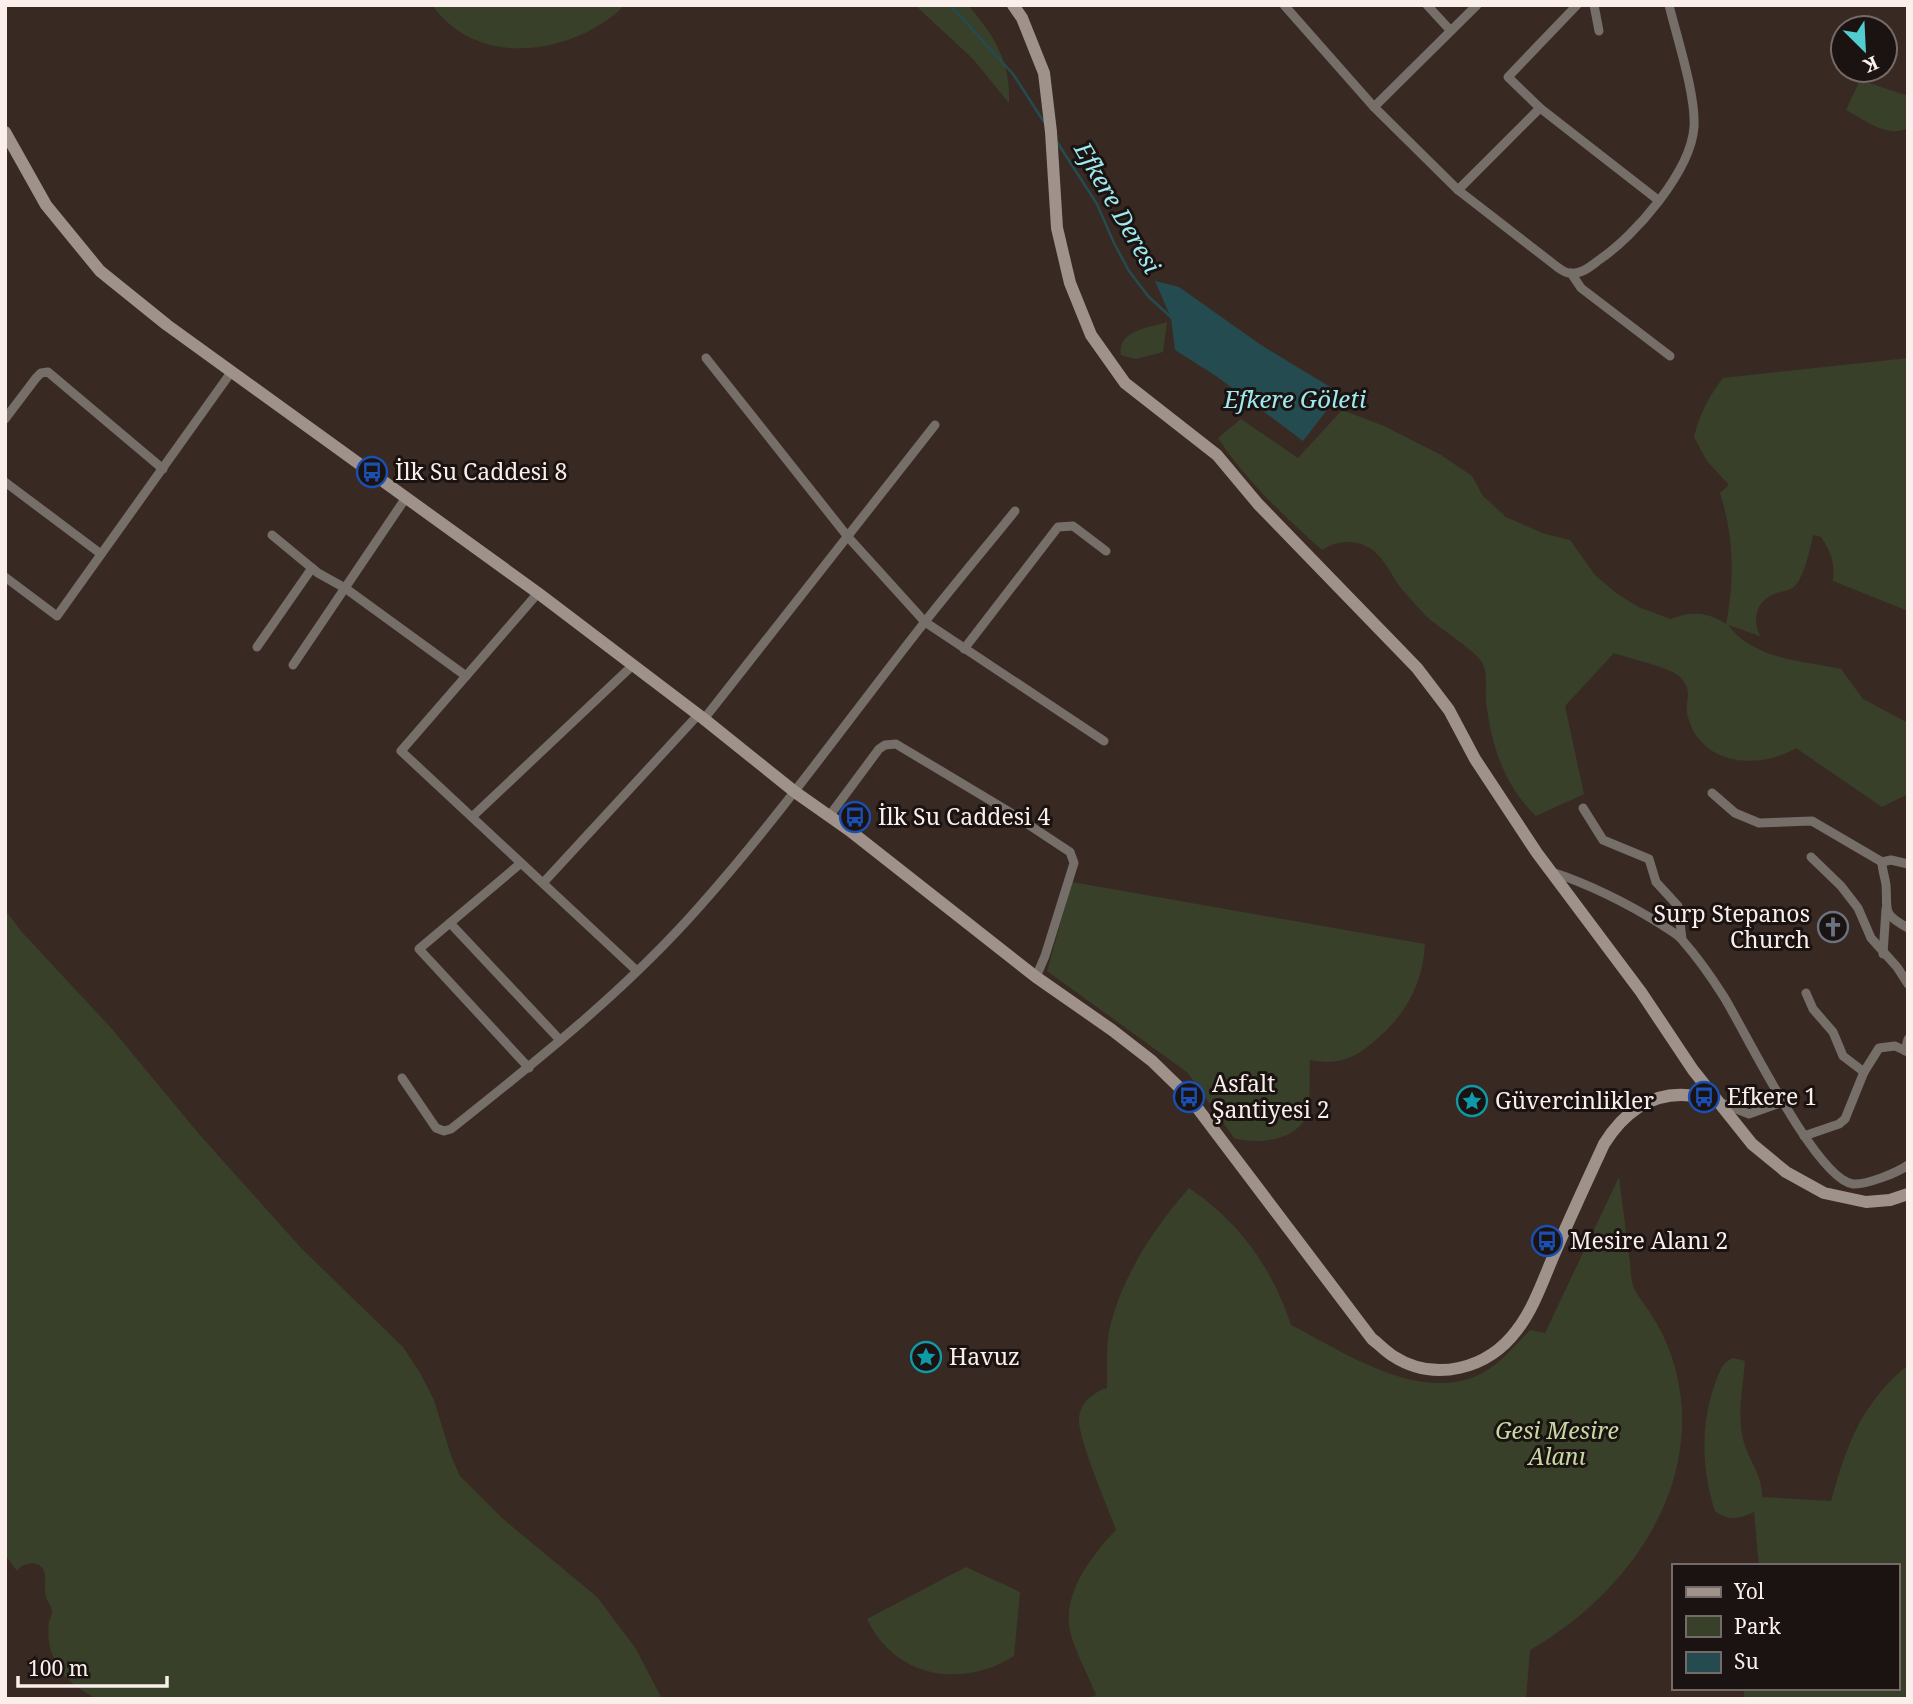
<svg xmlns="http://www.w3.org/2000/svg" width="1913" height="1704" viewBox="0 0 1913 1704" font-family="'Noto Serif',serif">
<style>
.green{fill:#384029}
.water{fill:#244c50}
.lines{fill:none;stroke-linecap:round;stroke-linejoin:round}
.stream{stroke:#244c50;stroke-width:2.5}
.street{stroke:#766e69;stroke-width:9}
.secondary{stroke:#9f928b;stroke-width:12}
.labels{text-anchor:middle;stroke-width:6;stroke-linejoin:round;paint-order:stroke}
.poi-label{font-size:23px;fill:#faefeb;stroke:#1b1311;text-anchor:start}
.park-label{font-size:23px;font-style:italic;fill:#c6d9a2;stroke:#1b1311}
.water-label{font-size:24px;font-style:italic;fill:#9deaf0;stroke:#1b1311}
</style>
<rect width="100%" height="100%" fill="#392923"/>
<g class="green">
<path d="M432,5H625C574,55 478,70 432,5Z"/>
<path d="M915,5H968C994,35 1011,62 1009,103L973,59Z"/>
<path d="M1860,80L1908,96V128C1887,139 1864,119 1846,110Z"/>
<path d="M1167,322L1163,352L1135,359L1121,355C1117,330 1149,328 1167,322Z"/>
<path d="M1908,358V611L1833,581C1835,564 1831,551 1821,537L1813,535C1810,549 1806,569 1798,582C1792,592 1783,590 1774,594C1756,601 1752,620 1760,636L1728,625C1755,660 1800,660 1841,669L1863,699L1908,723V794L1882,807L1796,748C1759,770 1701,766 1688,717C1683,703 1695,692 1680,677C1670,667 1630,659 1614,653L1565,706L1584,794L1536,816C1504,786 1491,744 1486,701C1485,689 1488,675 1483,664C1478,652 1439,628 1426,616C1418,607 1409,598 1401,588C1391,575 1383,555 1368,547C1353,539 1336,541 1322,550C1283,515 1247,482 1218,438L1241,419L1298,458L1342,410L1384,426L1441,455L1472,476L1483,496L1506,517L1542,533L1570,540L1595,575L1616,593L1638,607L1671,619C1691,611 1708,612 1726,624C1735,579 1734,536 1720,493L1729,485L1707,461L1694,437C1699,415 1709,396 1723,378Z"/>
<path d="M1072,882L1425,944C1423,982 1407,1013 1378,1038C1367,1048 1357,1056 1342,1060C1331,1063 1321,1062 1310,1060C1309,1073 1311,1105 1307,1115C1297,1141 1256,1145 1234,1138L1188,1073L1047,971Z"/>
<path d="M5,910L21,931L112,1029L199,1134L301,1248L403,1347L420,1373L434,1400L451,1456L460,1476L503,1519L597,1597L636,1649L662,1699H97C79,1689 62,1679 54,1659C49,1648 47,1634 49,1622C50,1618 52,1615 52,1611C52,1607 47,1601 46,1597C44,1589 46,1582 45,1575C43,1559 24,1561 17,1571L5,1555Z"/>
<path d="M1619,1177C1622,1203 1626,1229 1629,1256C1631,1266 1630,1279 1634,1288C1638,1297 1646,1306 1651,1314C1662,1331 1670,1349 1675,1368C1707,1484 1627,1595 1530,1650L1526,1699H1086L1096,1695C1088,1675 1077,1655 1071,1635C1060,1596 1091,1556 1116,1530C1108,1507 1078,1439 1079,1419C1080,1403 1092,1393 1107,1388C1108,1368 1105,1343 1111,1323C1124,1273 1155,1227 1189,1188C1239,1222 1272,1267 1291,1325C1348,1354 1433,1414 1496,1364C1508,1354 1519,1341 1530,1330L1545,1333Z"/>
<path d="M1733,1358L1745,1361C1743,1387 1737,1414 1743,1439C1748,1460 1763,1475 1762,1497L1831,1501C1847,1445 1860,1405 1908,1365V1699H1745L1743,1688H1897V1566H1759L1754,1512C1740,1519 1728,1521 1715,1511C1701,1468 1700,1422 1717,1378C1721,1369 1723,1362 1733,1358Z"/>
<path d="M966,1567L1020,1592L1014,1656C961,1689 895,1678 867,1619Z"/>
</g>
<polygon class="water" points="1155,281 1179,287 1261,345 1340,393 1303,441 1216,376 1175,350 1171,318"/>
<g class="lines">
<g class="stream">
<polyline points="950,5 1013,74 1044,122"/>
<polyline points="1057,142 1097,204 1114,243 1129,271 1148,296 1174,320"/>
</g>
<g class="street">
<path d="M1284,5L1374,107L1458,190L1556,266C1560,269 1565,273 1570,273C1581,275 1591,266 1599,260C1635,236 1691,171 1694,127C1696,95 1677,38 1669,5"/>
<polyline points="1427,5 1450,30"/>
<polyline points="1577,5 1508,77 1540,108 1658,200"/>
<polyline points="1594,5 1599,31"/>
<polyline points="1374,107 1477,5"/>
<polyline points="1458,190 1540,108"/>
<polyline points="1571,273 1581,288 1670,356"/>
<polyline points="706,358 848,537 925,622 1104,741"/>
<polyline points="5,419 36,378 41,373 48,372 163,469"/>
<polyline points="5,482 101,554"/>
<polyline points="272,535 318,573 345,588 466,676"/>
<polyline points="5,577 57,616 232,371"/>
<polyline points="538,593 401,751 637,971"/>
<polyline points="257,647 312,568"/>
<polyline points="964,649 1058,527 1073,526 1106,551"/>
<polyline points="293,665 405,499"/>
<polyline points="704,719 935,425"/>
<polyline points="1712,793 1735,813 1759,823 1812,821 1882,862 1891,860 1908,864"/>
<polyline points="1583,808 1603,840 1649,859 1656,882 1678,906 1682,939"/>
<polyline points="830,815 879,749 885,745 896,744 1008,811 1070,852 1074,863 1045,956 1036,977"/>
<polyline points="472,817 633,665"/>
<polyline points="1811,857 1841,886 1858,908 1871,938 1897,967 1908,984"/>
<path d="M1882,862C1882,870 1885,877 1886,885C1888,912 1881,913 1908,928"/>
<polyline points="521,863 419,949 529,1068"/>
<path d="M1552,872C1591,885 1627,903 1662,925C1669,930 1678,934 1683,941C1698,958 1712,978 1724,997C1745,1031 1816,1179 1853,1184C1866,1185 1897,1173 1908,1165"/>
<polyline points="543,883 698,715"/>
<polyline points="450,923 560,1040"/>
<polyline points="1883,954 1886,909"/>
<polyline points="1806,993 1813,1009 1833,1032 1843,1056 1864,1072"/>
<polyline points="1905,1051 1908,1039"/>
<path d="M402,1078L436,1128L444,1131L451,1129C538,1060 627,989 700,906C780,816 850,717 924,623C954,585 985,548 1015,511"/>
<polyline points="1719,1102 1749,1114 1783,1102"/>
<polyline points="1804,1136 1839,1124 1845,1119 1864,1072 1879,1048 1895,1046 1908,1052"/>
</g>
<g class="secondary">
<polyline points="1013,5 1022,18 1044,73 1051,132 1057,228 1070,283 1091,335 1125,383 1217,455 1258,504 1417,668 1449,710 1475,759 1537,853 1641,992 1693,1070 1752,1144 1786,1172 1824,1193 1866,1202 1890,1200 1908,1194"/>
<path d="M5,132L46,205L100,271L167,325L538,593L704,719L795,792L849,830L1036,977L1112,1030L1152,1061L1189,1097L1372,1339C1379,1344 1385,1351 1393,1356C1435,1383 1488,1369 1517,1330C1535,1307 1545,1274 1557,1248C1572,1213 1588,1179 1604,1144C1631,1101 1668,1084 1718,1102"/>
</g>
</g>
<defs>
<g id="bus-ring" transform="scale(1.575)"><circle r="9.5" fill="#1b1311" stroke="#1a4fb4" stroke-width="1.5"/><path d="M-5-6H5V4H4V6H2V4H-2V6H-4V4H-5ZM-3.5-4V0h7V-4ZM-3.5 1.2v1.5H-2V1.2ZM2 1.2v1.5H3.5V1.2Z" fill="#1a4fb4"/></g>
<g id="church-ring" transform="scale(1.575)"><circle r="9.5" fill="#1b1311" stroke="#6b7280" stroke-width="1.5"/><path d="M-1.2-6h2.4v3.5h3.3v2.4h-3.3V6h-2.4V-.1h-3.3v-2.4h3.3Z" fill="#6b7280"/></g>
<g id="sight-ring" transform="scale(1.575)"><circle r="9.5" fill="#1b1311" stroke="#0f9aa8" stroke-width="1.5"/><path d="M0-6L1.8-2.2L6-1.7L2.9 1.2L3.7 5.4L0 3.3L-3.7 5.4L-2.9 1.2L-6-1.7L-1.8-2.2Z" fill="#0f9aa8"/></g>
</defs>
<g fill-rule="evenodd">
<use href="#bus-ring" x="372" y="472"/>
<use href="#bus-ring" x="855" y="817"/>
<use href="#church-ring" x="1833" y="927"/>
<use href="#bus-ring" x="1189" y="1097"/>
<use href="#bus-ring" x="1704" y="1097"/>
<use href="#sight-ring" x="1472" y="1101"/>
<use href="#bus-ring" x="1547" y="1241"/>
<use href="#sight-ring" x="926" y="1357"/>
</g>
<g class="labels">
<g class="poi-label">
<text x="395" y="480">İlk Su Caddesi 8</text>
<text x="878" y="825">İlk Su Caddesi 4</text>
<text x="1810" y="922" text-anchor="end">Surp Stepanos<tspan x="1810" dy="26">Church</tspan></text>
<text x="1212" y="1092">Asfalt<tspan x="1212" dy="26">Şantiyesi 2</tspan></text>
<text x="1727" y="1105">Efkere 1</text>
<text x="1495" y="1109">Güvercinlikler</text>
<text x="1570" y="1249">Mesire Alanı 2</text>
<text x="949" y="1365">Havuz</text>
</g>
<g class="park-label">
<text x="1557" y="1439">Gesi Mesire<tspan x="1557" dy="26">Alanı</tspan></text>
</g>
<g class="water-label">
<text transform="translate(1117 208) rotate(60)" y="8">Efkere Deresi</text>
<text x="1295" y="408">Efkere Göleti</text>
</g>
</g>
<rect width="1913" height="1704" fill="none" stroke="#faefeb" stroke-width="14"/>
<rect x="1672" y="1564" width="228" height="126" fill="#1b1311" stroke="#746b68" stroke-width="2"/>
<rect x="1686" y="1587" width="35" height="10" fill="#9f928b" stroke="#746b68" stroke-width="2"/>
<text x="1734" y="1599" font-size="21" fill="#faefeb">Yol</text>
<rect x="1686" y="1616" width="35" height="21" fill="#384029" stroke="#746b68" stroke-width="2"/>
<text x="1734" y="1634" font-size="21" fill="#faefeb">Park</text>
<rect x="1686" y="1652" width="35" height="21" fill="#244c50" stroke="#746b68" stroke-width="2"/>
<text x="1734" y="1669" font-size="21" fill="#faefeb">Su</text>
<g transform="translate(1864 49) rotate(156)"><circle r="33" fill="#1b1311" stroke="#746b68" stroke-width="2"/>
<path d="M0-5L12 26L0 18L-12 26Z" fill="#52cdcf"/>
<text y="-10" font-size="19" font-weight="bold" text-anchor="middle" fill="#faefeb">K</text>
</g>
<path d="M18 1676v10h149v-10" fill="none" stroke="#faefeb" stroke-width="3.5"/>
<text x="28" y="1676" font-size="21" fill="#faefeb" stroke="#1b1311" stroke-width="5" paint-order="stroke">100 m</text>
</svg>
